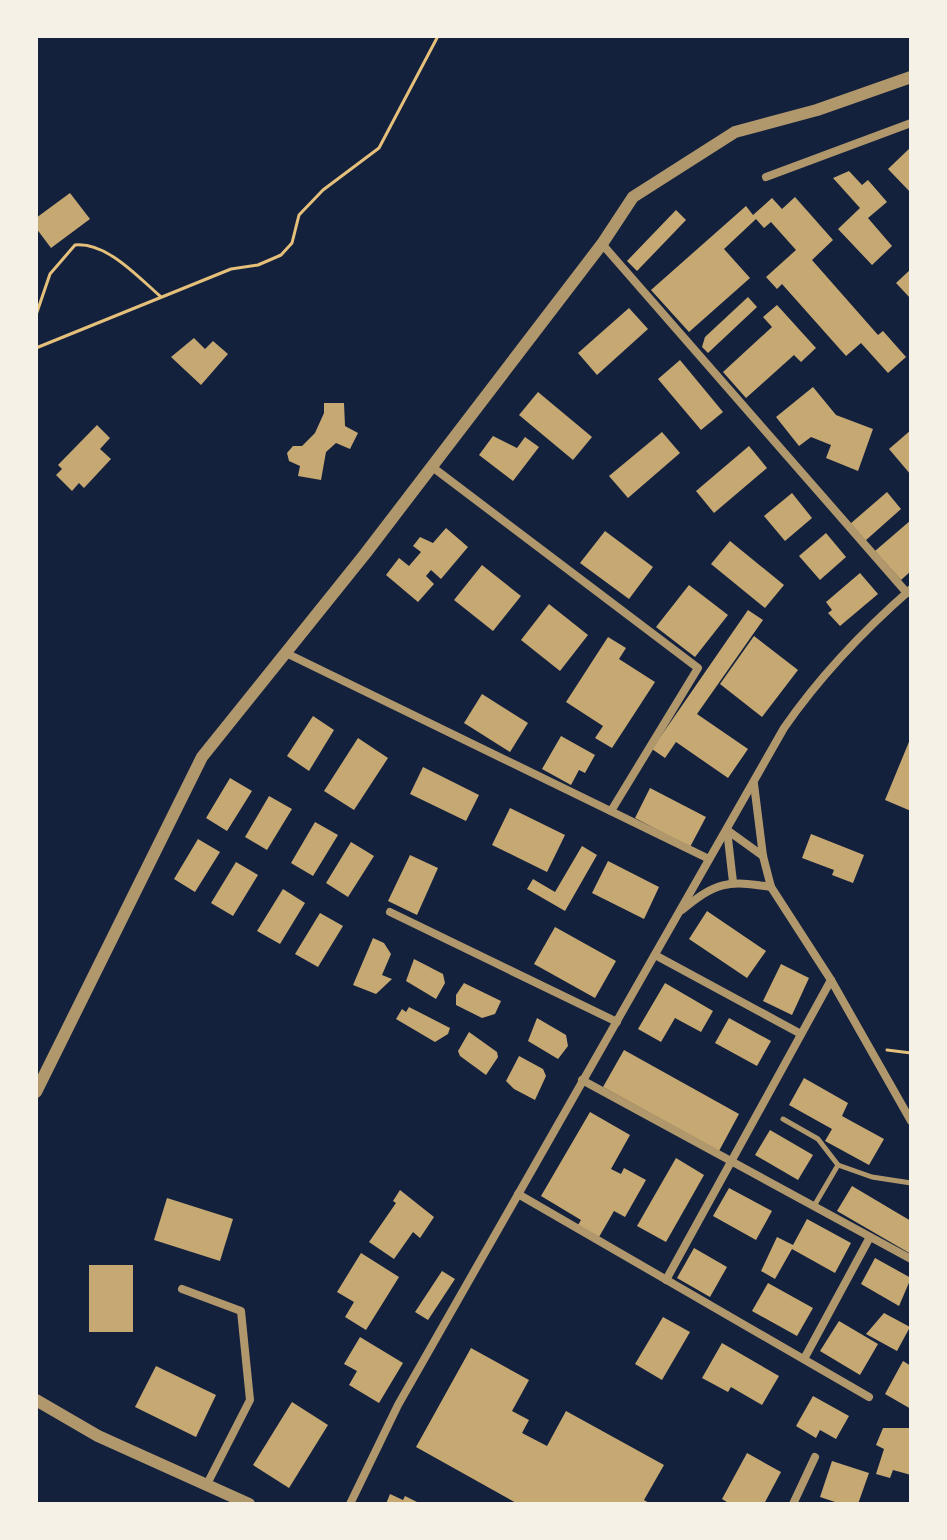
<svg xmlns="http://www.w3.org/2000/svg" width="947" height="1540" font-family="'Roboto Condensed',sans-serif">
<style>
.building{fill:#c6a872}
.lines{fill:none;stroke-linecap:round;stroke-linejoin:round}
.path{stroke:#e5c07b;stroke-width:3}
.service{stroke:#b1986c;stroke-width:5}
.minor{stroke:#b1986c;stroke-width:8}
.tertiary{stroke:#b1986c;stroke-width:12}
</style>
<rect width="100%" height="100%" fill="#14213d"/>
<g class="building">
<path d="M911,147V193L888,169Z"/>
<path d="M849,171L862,185L868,180L887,202L868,218L892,246L872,265L838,229L860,208L833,178Z"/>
<path d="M70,193L90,219L51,248L36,228V218Z"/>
<path d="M795,197L833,240L812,260L878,335L883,331L906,357L888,373L861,343L846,356L782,284L777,289L766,277L796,250L771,222L764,228L756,219L724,249L750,278L689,332L651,290L746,206L753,215L772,198L782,209Z"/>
<path d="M676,210L686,220L637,271L627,261Z"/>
<path d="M911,269V299L896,283Z"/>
<path d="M748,297L757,307L708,353L702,347L705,337Z"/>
<path d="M777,305L816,348L801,362L794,355L746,398L723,372L772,327L763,317Z"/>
<path d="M629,308L648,329L597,375L578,353Z"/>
<path d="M194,338L205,349L213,341L228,354L201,385L171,357Z"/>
<path d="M680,360L723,412L701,430L658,379Z"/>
<path d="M813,387L836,415L873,429L858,471L826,458L831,445L811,437L799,446L776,417Z"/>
<path d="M538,392L592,437L573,460L519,415Z"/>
<path d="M324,403H344L345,426L358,433L350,449L336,443L326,452L321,480L298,476L300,466L289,461L287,453L293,446H302L315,433L324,413Z"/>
<path d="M97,425L110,438L100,449L111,459L84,488L79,483L72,491L56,475L62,469L58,465Z"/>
<path d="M911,430V475L889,449Z"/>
<path d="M662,432L680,453L628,498L609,476Z"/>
<path d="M493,436L517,448L525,437L539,447L513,481L479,455Z"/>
<path d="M749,446L767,468L714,513L696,491Z"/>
<path d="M887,492L901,509L865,541L850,524Z"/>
<path d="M792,493L812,518L785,541L764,516Z"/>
<path d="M911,520V571L901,580L875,551Z"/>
<path d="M446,528L468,547L441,579L431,570L426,576L434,584L418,602L386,575L399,558L409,566L421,552L413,546L420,537L433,543Z"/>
<path d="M605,531L653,567L629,599L580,563Z"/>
<path d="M826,533L846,557L820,580L799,556Z"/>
<path d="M730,541L784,585L765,608L711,564Z"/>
<path d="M482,565L521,596L493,631L454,600Z"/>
<path d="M860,573L878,594L840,626L828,613L832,610L826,602Z"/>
<path d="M689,585L728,615L695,657L656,627Z"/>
<path d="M549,604L588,635L560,671L521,640Z"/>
<path d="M748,610L763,620L697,714L748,749L728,778L676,742L665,758L652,749Z"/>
<path d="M754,636L798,670L762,717L720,684Z"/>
<path d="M608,637L626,648L619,659L655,682L612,748L595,738L603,726L566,702Z"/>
<path d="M482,694L528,723L510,752L464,723Z"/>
<path d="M313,716L334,730L309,771L287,756Z"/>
<path d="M561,736L595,755L585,773L579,770L571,785L542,769Z"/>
<path d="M911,737V811L885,800Z"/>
<path d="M358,738L388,758L354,810L324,791Z"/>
<path d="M423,767L479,795L466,821L410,794Z"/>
<path d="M230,778L252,791L227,831L206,818Z"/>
<path d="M650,788L706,817L690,847L635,818Z"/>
<path d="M269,796L292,809L267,850L245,837Z"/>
<path d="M510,808L565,835L547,872L492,845Z"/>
<path d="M315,822L338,835L313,876L291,863Z"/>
<path d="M811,834L864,855L853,883L832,875L834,870L802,858Z"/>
<path d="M198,839L220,852L195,892L174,879Z"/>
<path d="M351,842L374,856L348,897L326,883Z"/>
<path d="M582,846L597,855L565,911L527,889L533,879L555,892Z"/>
<path d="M410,855L438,868L417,915L388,901Z"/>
<path d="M608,861L659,887L644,919L592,893Z"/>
<path d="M236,862L258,875L233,916L211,903Z"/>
<path d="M283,889L305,903L280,944L257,931Z"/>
<path d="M707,911L766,951L747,978L689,939Z"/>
<path d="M320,913L343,926L318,967L295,954Z"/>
<path d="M555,927L616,961L595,998L534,964Z"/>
<path d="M373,938L384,943L391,954L382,975L392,979L376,994L353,985Z"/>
<path d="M414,959L443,974L445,983L436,999L406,981Z"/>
<path d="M781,964L809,978L792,1015L763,1001Z"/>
<path d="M464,983L501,1001L495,1014L482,1018L456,1005V995Z"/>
<path d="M665,983L713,1011L701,1032L675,1018L661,1042L638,1029Z"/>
<path d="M409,1007L450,1028L448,1034L435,1042L396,1019L402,1009L406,1012Z"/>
<path d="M537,1018L566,1035L568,1046L558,1059L528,1041Z"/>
<path d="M729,1018L771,1041L757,1066L715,1043Z"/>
<path d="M469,1032L497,1052L498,1057L486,1075L460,1056L458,1051Z"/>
<path d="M624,1050L739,1114L719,1151L603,1087Z"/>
<path d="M519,1056L543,1069L546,1076L535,1100L514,1089L506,1081Z"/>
<path d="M804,1078L848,1103L842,1116L884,1139L869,1165L825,1141L832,1129L789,1105Z"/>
<path d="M590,1112L630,1135L611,1169L621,1174L624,1168L646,1180L625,1217L614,1211L599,1237L578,1225L581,1220L541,1196Z"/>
<path d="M770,1130L813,1155L798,1180L755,1155Z"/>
<path d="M676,1158L704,1175L666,1242L637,1226Z"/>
<path d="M852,1186L911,1221V1254L837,1211Z"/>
<path d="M729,1188L772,1211L756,1240L713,1216Z"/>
<path d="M400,1190L434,1217L420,1238L413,1232L394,1259L369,1242L396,1203L393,1201Z"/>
<path d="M167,1198L233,1219L220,1261L154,1240Z"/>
<path d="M807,1219L851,1243L835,1273L792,1249L775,1279L761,1271L777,1237L793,1245Z"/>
<path d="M694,1248L727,1267L710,1297L677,1278Z"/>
<path d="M361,1253L399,1277L366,1330L345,1317L354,1302L337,1292Z"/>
<path d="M875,1258L911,1278L899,1306L861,1284Z"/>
<rect x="89" y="1265" width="44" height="67"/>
<path d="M442,1271L455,1279L428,1320L415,1312Z"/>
<path d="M768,1283L813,1308L797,1336L752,1311Z"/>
<path d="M884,1313L910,1327L897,1351L866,1334Z"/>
<path d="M663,1317L690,1332L662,1380L635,1364Z"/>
<path d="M839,1321L878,1344L860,1375L820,1351Z"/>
<path d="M360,1337L403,1363L379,1403L349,1385L357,1371L344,1364Z"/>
<path d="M722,1343L779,1376L762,1405L731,1387L728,1392L702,1378Z"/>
<path d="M471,1348L529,1380L512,1411L529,1420L522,1433L547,1446L566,1411L664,1465L644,1500L651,1504H518L416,1447Z"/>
<path d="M903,1361L911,1366V1409L885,1394Z"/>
<path d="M156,1366L216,1395L196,1437L135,1407Z"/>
<path d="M813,1396L849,1416L836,1439L820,1430L816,1438L796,1426Z"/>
<path d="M292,1402L328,1425L289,1488L253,1465Z"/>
<path d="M883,1428H911V1475L893,1470L890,1478L876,1474L884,1449L876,1445Z"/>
<path d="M747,1453L781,1472L764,1504H730L722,1499Z"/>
<path d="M832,1461L869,1473L858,1504H841L820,1497Z"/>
<path d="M390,1494L403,1500L405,1496L421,1504H386Z"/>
</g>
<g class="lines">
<g class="path">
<path d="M36,315L50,274L75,245C107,242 138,277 160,296"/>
<path d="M36,348L231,269L258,265L281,255L292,243L299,215L323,190L379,148L438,36"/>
<path d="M887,1050L911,1053"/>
</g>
<g class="service">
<path d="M783,1119L818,1139L838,1165"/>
<path d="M814,1206L838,1165L872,1177L911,1183"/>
</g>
<g class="minor">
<path d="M766,177L911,123"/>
<path d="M602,244L907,593"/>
<path d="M431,466L698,668L611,811"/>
<path d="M286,653L709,859"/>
<path d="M754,784L763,856L771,887L831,980L911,1121"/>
<path d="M733,882L727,830L763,856"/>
<path d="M682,910C716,882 727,880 771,887"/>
<path d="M390,912L617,1022"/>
<path d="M655,955L801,1034"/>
<path d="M582,1080L911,1259"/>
<path d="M518,1194L869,1397"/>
<path d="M666,1280L831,980"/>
<path d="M182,1289L241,1311L250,1400L206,1486"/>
<path d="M804,1359L870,1237"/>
<path d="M350,1504L398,1405L784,728C820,676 863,631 911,589"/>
<path d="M793,1504L815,1457"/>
</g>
<g class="tertiary">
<path d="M36,1092L202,757L365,554L602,244L633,197L735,132L817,110L911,77"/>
<path d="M36,1400L98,1436L249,1504"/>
</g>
</g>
<rect width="947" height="1540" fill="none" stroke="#f6f1e7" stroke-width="76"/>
</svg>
